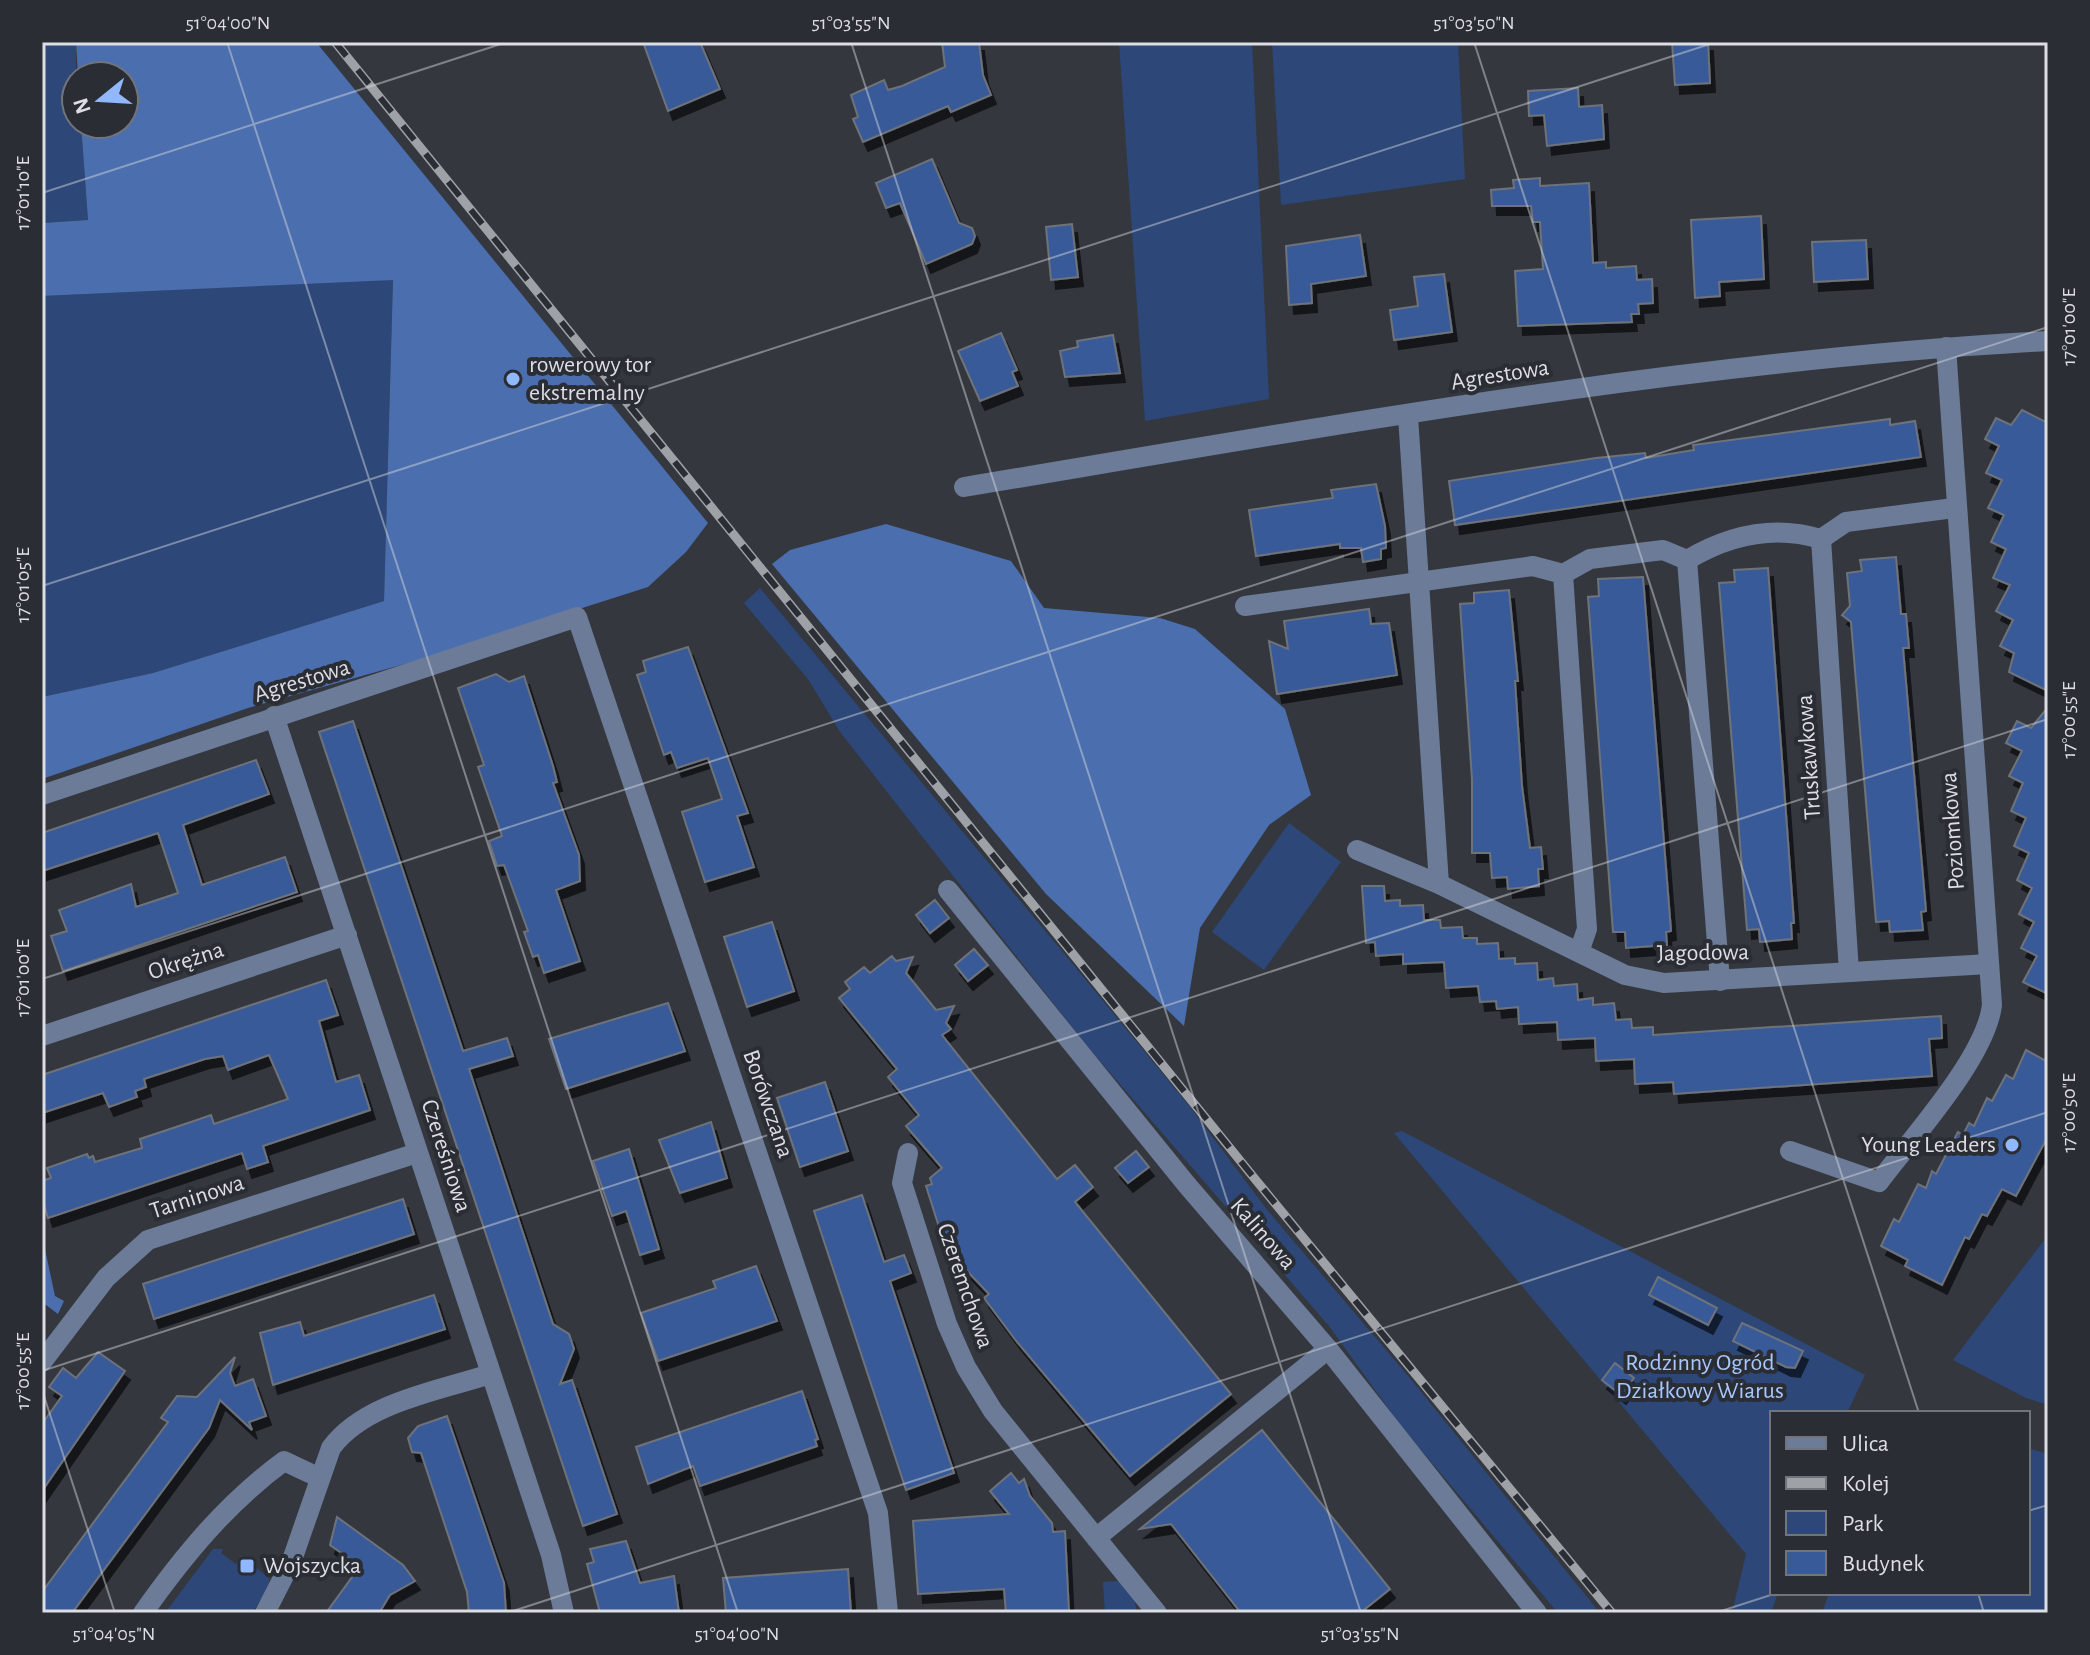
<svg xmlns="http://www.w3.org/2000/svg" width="2090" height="1655" font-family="'Alegreya Sans',sans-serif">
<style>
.green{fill:#2c4778}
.forest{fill:#4b6eae}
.building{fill:#385a98;stroke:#6e727a;stroke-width:2;filter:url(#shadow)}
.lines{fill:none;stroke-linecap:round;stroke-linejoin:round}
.minor{stroke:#6b7b98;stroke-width:20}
.rail-casing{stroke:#9ea1a6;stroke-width:9}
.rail{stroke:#2a2e34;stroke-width:6;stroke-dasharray:18;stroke-linecap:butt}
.ticks{fill:none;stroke:#dcdee3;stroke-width:2;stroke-opacity:0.45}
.poi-dot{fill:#91b8fd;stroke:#2a2e34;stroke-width:3}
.labels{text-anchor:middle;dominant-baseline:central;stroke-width:8;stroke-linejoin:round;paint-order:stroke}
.poi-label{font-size:24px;fill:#dcdee3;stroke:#2a2e34;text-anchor:start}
.street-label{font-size:24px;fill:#dcdee3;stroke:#2a2e34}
.park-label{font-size:24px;fill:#a8c7fc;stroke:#2a2e34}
.neatline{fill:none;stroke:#dcdee3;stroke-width:3}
.ticks-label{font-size:20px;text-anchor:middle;fill:#dcdee3}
</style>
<defs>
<filter id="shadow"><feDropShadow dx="5" dy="9" stdDeviation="0" flood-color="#0009"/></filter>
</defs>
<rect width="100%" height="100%" fill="#34383e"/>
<g class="green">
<path d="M42,42H76V124H81L88,220L42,223Z"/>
<path d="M1119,42H1252L1269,399L1145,421Z"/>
<path d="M1272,42H1458L1465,179L1281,205Z"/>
<path d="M393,279L384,601L153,673L42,697V296Z"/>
<path d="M760,588L1086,980L1190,1107L1268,1211L1409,1377L1600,1613H1558L1401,1426L1329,1326L1087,1046L840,732L808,679L744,603Z"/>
<path d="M1289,823L1341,862L1264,970L1212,932Z"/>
<path d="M1402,1131L1865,1375L1847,1413H1772V1593H1778L1771,1613H1732L1746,1554L1394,1133Z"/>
<path d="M2048,1235V1405L2026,1398L1953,1360Z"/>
<path d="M2028,1448L2048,1454V1613H1822L1829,1593H2028Z"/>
<path d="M213,1549H223L221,1553L236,1564L241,1556L269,1578V1587L252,1613H165Z"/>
<path d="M1120,1581L1133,1592L1137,1613H1105L1103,1582Z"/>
</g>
<g class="forest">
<path d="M76,42H316L708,523L686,552L648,587L426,658L248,708L42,779V697L153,673L384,601L393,280L42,296V223L88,220L81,124H124V76H78Z"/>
<path d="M886,524L1011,561L1044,608L1160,618L1195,629L1285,709L1311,795L1269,825L1200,928L1184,1026L1046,894L772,564L790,550Z"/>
<path d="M42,1235L55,1296L64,1301L58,1314L42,1302Z"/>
</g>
<g class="building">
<path d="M643,42H700L720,89L668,111Z"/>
<path d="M942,42H979L983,75L991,95L951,112L948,106L863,142L853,119L858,117L851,95L884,80L888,90L902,86L945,67Z"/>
<path d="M1672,42H1708L1710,83L1675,85Z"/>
<path d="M1578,88L1579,107L1602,105L1604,139L1547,146L1544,115L1529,116L1528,91Z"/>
<path d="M932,159L959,223L972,228L975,236L972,244L926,264L900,203L886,208L876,183Z"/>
<path d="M1540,178V186L1589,183L1593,263L1606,262V268L1636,266L1637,280L1652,279L1653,303L1638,304L1639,314H1631L1632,322L1518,326L1515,271L1543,269L1540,222H1533L1531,206H1492L1491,190L1514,188L1513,180Z"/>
<path d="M1761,216L1764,279L1719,282L1720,296L1695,298L1691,220Z"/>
<path d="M1072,224L1078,277L1051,280L1046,227Z"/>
<path d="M1360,235L1366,276L1311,284L1312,303L1289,305L1286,246Z"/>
<path d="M1866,240L1868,279L1814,282L1812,242Z"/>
<path d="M1444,274L1452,332L1394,340L1390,310L1418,306L1414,277Z"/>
<path d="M1001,333L1017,370L1012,372L1018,386L980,401L958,351Z"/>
<path d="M1113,335L1120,373L1065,377L1060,351L1078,347L1077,341Z"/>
<path d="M2022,410L2048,423V691L2009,672L2014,653L2000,646L2013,620L1996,611L2010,585L1993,578L2006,549L1991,542L2004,515L1988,508L2002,480L1986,473L1999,446L1985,439L1996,418L2011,425Z"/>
<path d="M1890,419V425L1915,421L1921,457L1455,525L1449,481L1596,458L1645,453L1646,458L1694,450L1693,445Z"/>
<path d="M1376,484L1385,526L1386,548L1381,549V559L1363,562L1361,548H1340V544L1256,556L1249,510L1333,498L1331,490Z"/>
<path d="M1896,557L1901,614H1906L1909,648H1903L1926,911L1921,912L1923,930L1890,932L1889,921L1876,922L1851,622L1842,615L1850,606L1847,573L1862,571L1860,560Z"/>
<path d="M1768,568L1794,923H1791L1792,939L1760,942L1759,929L1747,930L1719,583L1735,582L1734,570Z"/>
<path d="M1643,577L1671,931L1666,932L1667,945L1626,948L1625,932H1613L1588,597L1599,596L1598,579Z"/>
<path d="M1509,590L1518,681H1515L1522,786L1530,848L1541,847L1543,869H1538L1539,886L1508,889L1507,877L1492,878L1490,853H1472V779L1460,604L1474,603V593Z"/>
<path d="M1369,609L1371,624L1389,623L1397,675L1277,694L1269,641L1288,649L1284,621Z"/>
<path d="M688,647L748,813L737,816L754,867L705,882L682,812L722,799L708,758L677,768L671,752L664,755L637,675L646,672L643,661Z"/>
<path d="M496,674L509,682L524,676L553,766L557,782L553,783L579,855L580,881L556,890L580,961L544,973L538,955L533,957L524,932L528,931L504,865L497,866L489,841L502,836L478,767L484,765L458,688Z"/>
<path d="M2048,707V994L2023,982L2037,956L2021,948L2034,922L2019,914L2032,888L2017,880L2029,853L2014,846L2026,818L2011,811L2023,783L2009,776L2022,751L2006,743L2017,721L2031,728Z"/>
<path d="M353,721L463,1051L507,1038L513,1056L469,1069L553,1324L569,1334L574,1349L560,1384L572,1380L617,1514L583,1526L319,732Z"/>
<path d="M256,760L269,794L183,825L202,885L285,857L297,892L63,971L51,936L67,931L59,910L131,884L136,907L178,893L158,833L42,871V833Z"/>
<path d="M1362,886H1384L1385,901L1400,900V906L1423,905L1424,920H1440L1441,928L1462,927L1463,938H1477V944L1498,943L1499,959L1515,958V964L1537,963L1538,980L1553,978L1554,986L1577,984L1578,1000L1593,998V1005L1614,1003L1616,1020L1631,1019L1632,1028L1653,1027V1035L1941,1016L1942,1038L1929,1039L1932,1076L1674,1094L1673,1082L1635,1084L1634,1059L1596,1061L1595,1038L1558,1040L1557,1022L1519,1024L1518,1007L1497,1009L1496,1001L1480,1002L1478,986L1446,988L1444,962L1403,964V954L1376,956L1375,942L1366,943Z"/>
<path d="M935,900L949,918L930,933L916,915Z"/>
<path d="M772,922L794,991L747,1007L724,937Z"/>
<path d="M974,949L988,965L968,981L955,965Z"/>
<path d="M892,956L896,961L913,957L906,973L936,1010L954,1006L946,1023L951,1029L942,1035L1057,1179L1075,1165L1093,1187L1075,1202L1231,1394L1130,1476L1017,1342L984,1298L989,1294L946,1249L926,1186L932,1184L930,1178L942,1168L906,1126L919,1115L888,1077L897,1069L839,998L850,989L845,982L864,967L870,973Z"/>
<path d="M326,980L338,1015L319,1021L336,1082L359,1075L370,1110L263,1146L268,1162L247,1169L242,1153L48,1218L42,1199V1181L51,1178L47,1168L87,1154L89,1158L93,1156L95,1162L142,1148L140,1139L194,1121L211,1115L214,1124L288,1099L269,1055L228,1070L223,1056L205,1059L144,1079L146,1087L135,1091L137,1097L109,1107L103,1093L42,1113V1075Z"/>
<path d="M668,1003L685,1051L566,1089L549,1039Z"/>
<path d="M2026,1050L2048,1062V1136L2016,1196L2002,1189L1987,1216L1982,1214L1969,1239L1965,1237L1942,1285L1905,1266L1908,1260L1881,1246L1894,1219L1899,1222L1918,1184L1926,1188L1932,1171L1936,1174L1958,1132L1963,1135L1969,1123L1974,1126L1987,1098L1992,1101L2006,1075L2013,1079Z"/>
<path d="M825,1082L848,1151L800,1167L777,1098Z"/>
<path d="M711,1122L727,1178L680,1193L659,1140Z"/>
<path d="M629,1149L659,1249L640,1255L626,1211L612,1216L593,1161Z"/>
<path d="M1136,1151L1149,1167L1128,1183L1115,1168Z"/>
<path d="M862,1195L884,1262L904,1255L911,1273L890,1281L954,1473L906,1490L814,1211Z"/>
<path d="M403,1199L414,1234L154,1319L143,1284Z"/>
<path d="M756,1266L777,1321L658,1361L641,1313L716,1288L713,1281Z"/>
<path d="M1658,1277L1717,1308L1708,1325L1649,1295Z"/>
<path d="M434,1295L445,1329L273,1385L260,1333L300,1322L304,1336Z"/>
<path d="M1742,1323L1803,1351L1795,1368L1786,1367L1733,1341Z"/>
<path d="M98,1352L125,1371L42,1491V1424L62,1396L49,1387L63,1368L76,1378Z"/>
<path d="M235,1357L230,1373L235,1386L253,1379L266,1416L249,1422L252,1430L220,1400L209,1428L72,1613H42V1592L168,1422L161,1418L177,1396L197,1397Z"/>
<path d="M1615,1363L1634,1378L1621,1395L1602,1380Z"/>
<path d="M802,1391L818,1439L815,1440L817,1446L700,1486L693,1466L648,1484L636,1447Z"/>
<path d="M447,1416L504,1583L506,1613H469L467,1592L421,1453L412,1452L408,1438L418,1426Z"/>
<path d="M1262,1430L1390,1589L1360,1613H1241L1171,1524L1140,1529Z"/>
<path d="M1011,1473L1019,1483L1024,1479L1030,1496L1052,1523L1053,1532L1065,1531L1069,1613H1006L1004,1589L918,1594L913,1521L1009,1514L990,1491Z"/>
<path d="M337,1517L403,1565L415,1581L390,1595L379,1613H326L360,1566L330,1545Z"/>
<path d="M626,1541L640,1583L674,1576L679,1613H600L587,1564L594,1562L590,1549Z"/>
<path d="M848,1569L851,1613H726L723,1578Z"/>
</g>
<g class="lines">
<g class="minor">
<path d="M1408,416L1439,884"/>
<path d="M964,487C1323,427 1684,361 2048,341"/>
<path d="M1821,539L1849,972"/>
<path d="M1687,560L1720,981"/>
<path d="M1563,574L1587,929L1579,952"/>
<path d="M1245,606L1533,566L1563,574L1590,559L1663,550L1687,560C1729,535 1775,525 1821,539L1846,522L1954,508"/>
<path d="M274,716L551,1555L564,1613"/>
<path d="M42,795L577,617L878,1513L888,1613"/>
<path d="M1357,850L1439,884L1625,975L1664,983L1989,964"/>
<path d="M948,890L1187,1185L1328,1349L1537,1613"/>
<path d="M42,1036L347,935"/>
<path d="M1790,1151L1879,1182C1912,1138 1986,1057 1992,1005L1946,347"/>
<path d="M908,1153L902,1183L947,1324L966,1367L993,1411L1157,1613"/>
<path d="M42,1362L106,1278L148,1240L417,1153"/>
<path d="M1096,1538L1328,1349"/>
<path d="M143,1613C184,1555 227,1503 284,1461L320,1478"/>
<path d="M265,1613L292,1560L331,1448C365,1402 439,1391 490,1374"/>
</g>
<defs>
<path id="rail" d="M335,42L1255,1179L1612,1613"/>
</defs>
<use href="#rail" class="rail-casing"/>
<use href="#rail" class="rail"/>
</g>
<path class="ticks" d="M227,42L738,1613M851,42L1361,1613M1474,42L1919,1413M42,193L507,42M42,586L1716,42M42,979L2048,327M42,1371L2048,719M42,1390L115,1613M2028,1511L2048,1505M1978,1593L1984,1613M507,1613L2048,1112M1715,1613L1777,1593"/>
<g class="poi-dot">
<circle cx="513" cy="379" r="8"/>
<circle cx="2012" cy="1145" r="8"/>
<rect x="239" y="1558" width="16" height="16" rx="4"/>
</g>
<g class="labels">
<g class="poi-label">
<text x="529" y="365">rowerowy tor<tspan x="529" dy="28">ekstremalny</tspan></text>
<text x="1996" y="1145" text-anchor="end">Young Leaders</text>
<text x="263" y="1566">Wojszycka</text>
</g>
<g class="street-label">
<text transform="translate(1500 375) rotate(-9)">Agrestowa</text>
<text transform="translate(302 681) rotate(-17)">Agrestowa</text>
<text transform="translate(1809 757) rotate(-94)">Truskawkowa</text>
<text transform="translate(1953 831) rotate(-94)">Poziomkowa</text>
<text transform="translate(1703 953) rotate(-1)">Jagodowa</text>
<text transform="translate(186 961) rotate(-18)">Okrężna</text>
<text transform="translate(768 1104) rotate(71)">Borówczana</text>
<text transform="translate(446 1156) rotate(72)">Czereśniowa</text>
<text transform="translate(197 1197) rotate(-18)">Tarninowa</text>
<text transform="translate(1263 1234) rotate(49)">Kalinowa</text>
<text transform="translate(965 1286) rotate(71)">Czeremchowa</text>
</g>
<g class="park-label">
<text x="1700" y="1363">Rodzinny Ogród<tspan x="1700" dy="28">Działkowy Wiarus</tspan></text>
</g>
</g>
<rect width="2090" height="1655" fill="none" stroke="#2a2e34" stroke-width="88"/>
<rect x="1770" y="1411" width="260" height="184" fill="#2a2e34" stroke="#71747a" stroke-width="2"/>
<rect x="1786" y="1437" width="40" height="12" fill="#6b7b98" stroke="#71747a" stroke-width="2"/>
<text x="1842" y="1451" font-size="24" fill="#dcdee3">Ulica</text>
<rect x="1786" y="1477" width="40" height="12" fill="#9ea1a6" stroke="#71747a" stroke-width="2"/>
<text x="1842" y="1491" font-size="24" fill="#dcdee3">Kolej</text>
<rect x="1786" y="1511" width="40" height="24" fill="#2c4778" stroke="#71747a" stroke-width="2"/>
<text x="1842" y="1531" font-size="24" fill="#dcdee3">Park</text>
<rect x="1786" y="1551" width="40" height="24" fill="#385a98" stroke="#71747a" stroke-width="2"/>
<text x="1842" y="1571" font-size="24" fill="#dcdee3">Budynek</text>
<g transform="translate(100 100) rotate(252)"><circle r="38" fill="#2a2e34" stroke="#71747a" stroke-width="2"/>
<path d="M0-6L14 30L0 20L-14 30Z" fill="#91b8fd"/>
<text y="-12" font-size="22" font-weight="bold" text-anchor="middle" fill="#dcdee3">N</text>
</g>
<rect x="44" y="44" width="2002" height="1567" class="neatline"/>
<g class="ticks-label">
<text x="228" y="29">51°04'00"N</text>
<text x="851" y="29">51°03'55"N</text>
<text x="1474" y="29">51°03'50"N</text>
<text transform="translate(22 193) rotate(-90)" y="7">17°01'10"E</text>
<text transform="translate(2068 327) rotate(-90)" y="7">17°01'00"E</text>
<text transform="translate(22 585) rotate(-90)" y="7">17°01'05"E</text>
<text transform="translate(2068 720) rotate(-90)" y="7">17°00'55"E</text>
<text transform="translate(22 978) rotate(-90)" y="7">17°01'00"E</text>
<text transform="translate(2068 1113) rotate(-90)" y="7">17°00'50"E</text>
<text transform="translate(22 1371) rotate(-90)" y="7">17°00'55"E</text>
<text x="114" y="1640">51°04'05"N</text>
<text x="737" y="1640">51°04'00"N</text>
<text x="1360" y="1640">51°03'55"N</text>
</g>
</svg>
